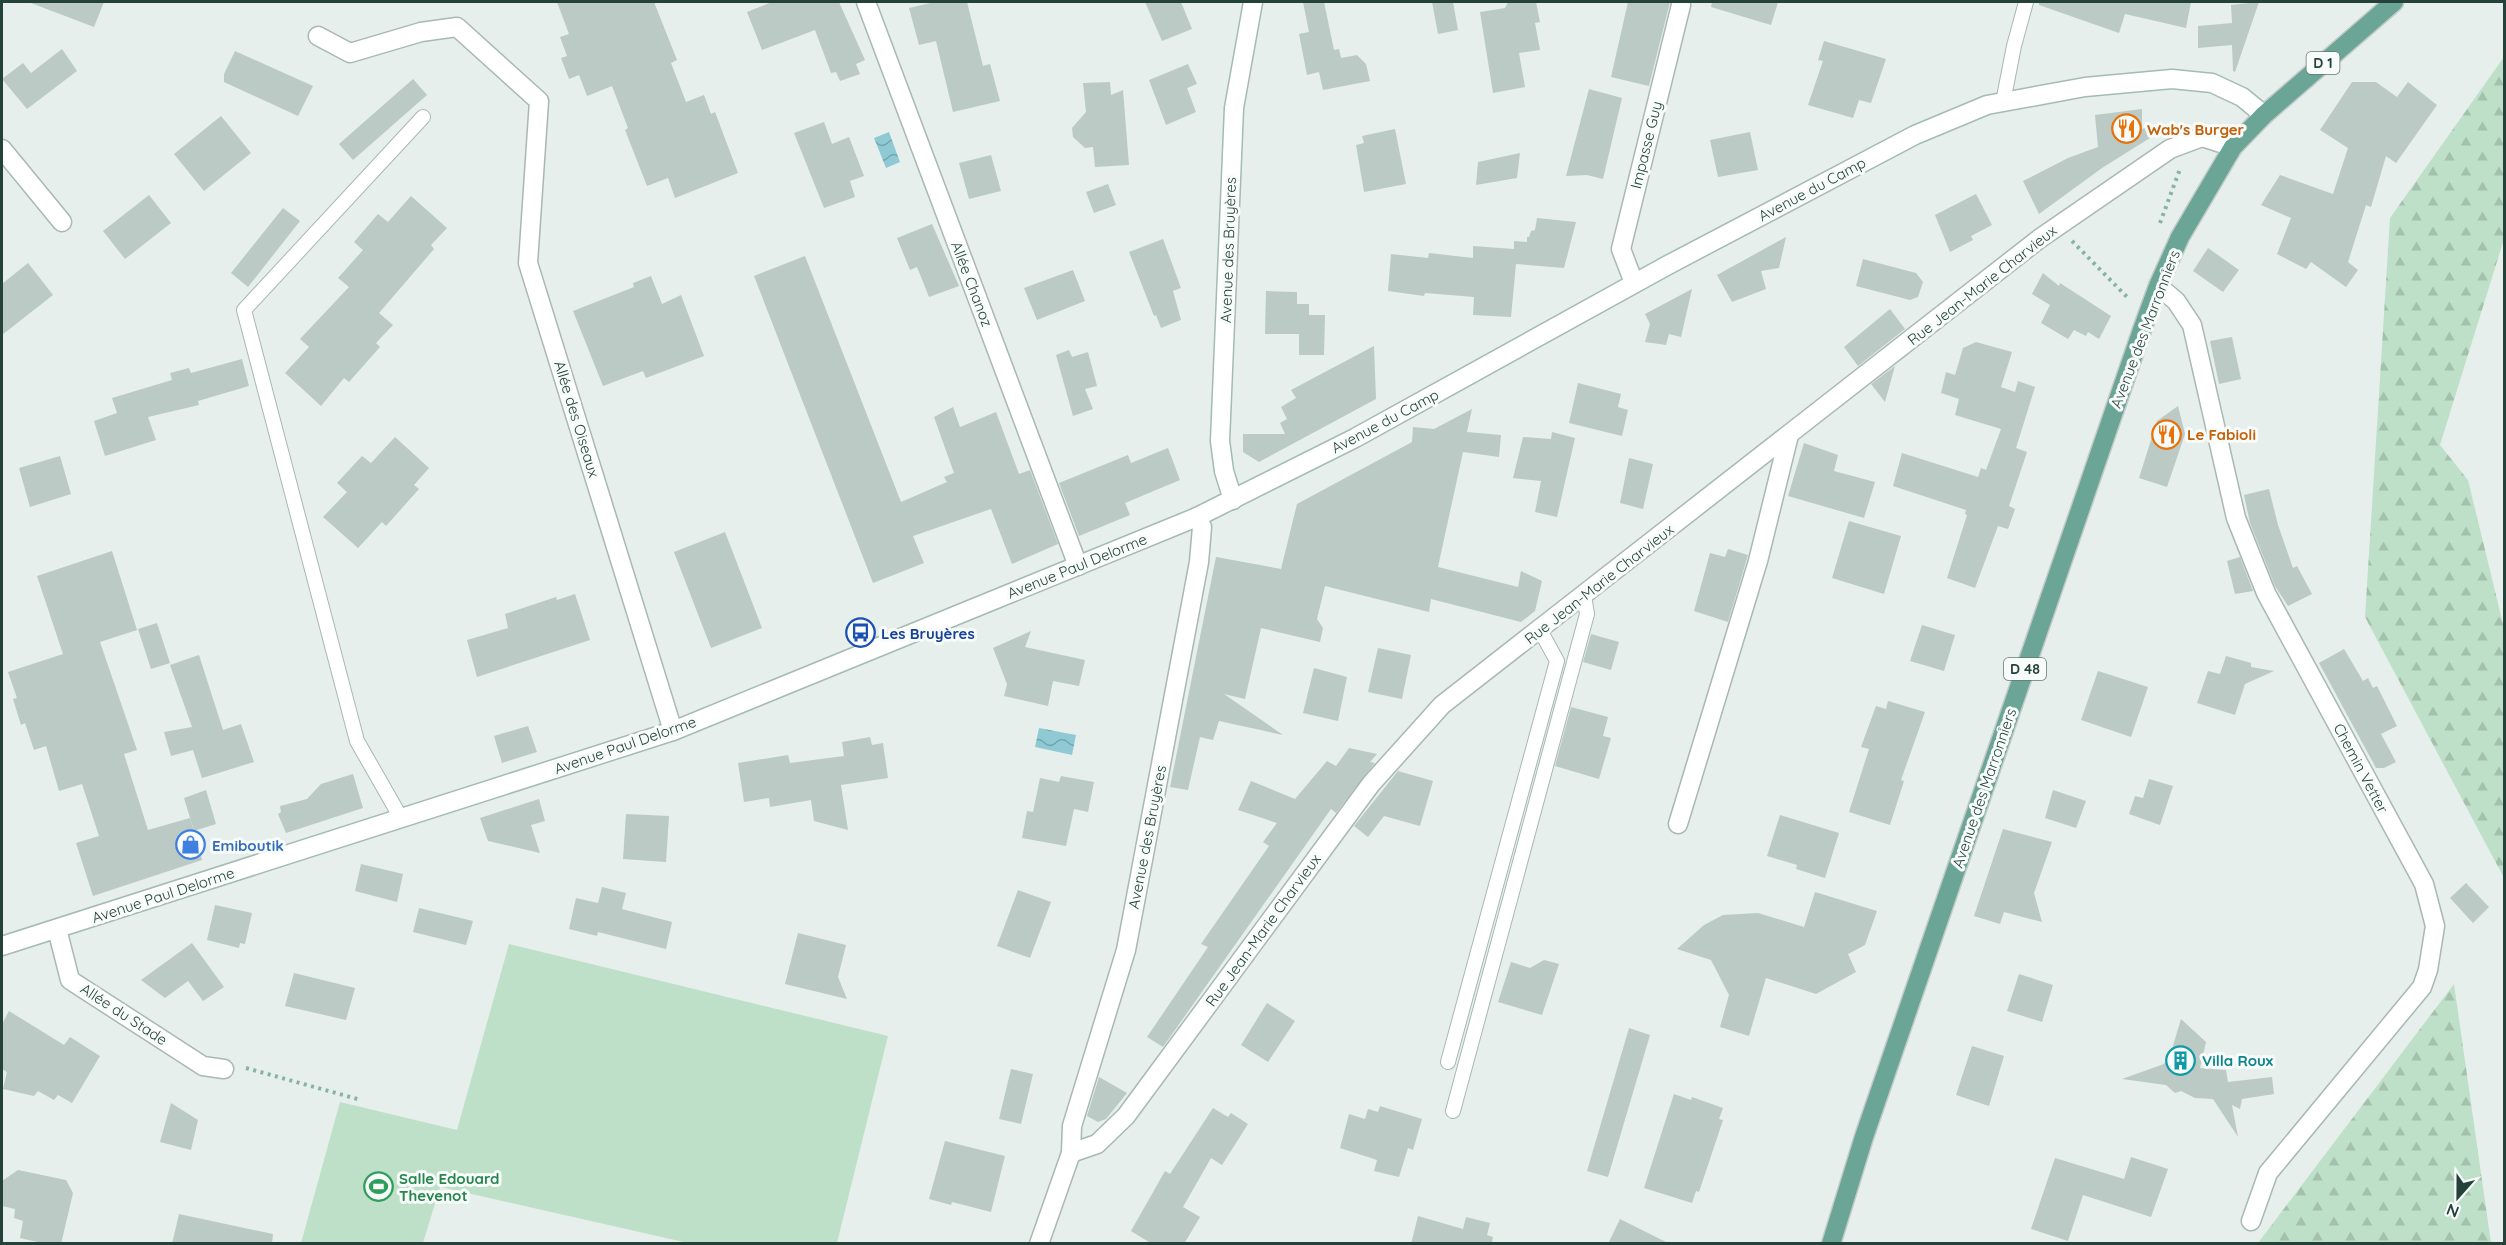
<svg xmlns="http://www.w3.org/2000/svg" width="2506" height="1245" font-family="Quicksand,sans-serif">
<style>
.forest{fill:url(#forest-firs)}
.garden{fill:#bfe0c8}
.water{fill:url(#water-waves)}
.building{fill:#bbcac4}
.lines{fill:none;stroke-linecap:round;stroke-linejoin:round}
.lane-casing{stroke:#a8b8b2;stroke-width:16}
.street-casing{stroke:#a8b8b2;stroke-width:21}
.secondary-casing{stroke:#a4bbb3;stroke-width:21}
.primary-casing{stroke:#c2cac8;stroke-width:21}
.path{stroke:#86b3a5;stroke-width:4;stroke-dasharray:3 4.5;stroke-linecap:butt}
.lane{stroke:#fff;stroke-width:14}
.street{stroke:#fff;stroke-width:18}
.secondary{stroke:#fff;stroke-width:18}
.primary{stroke:#6aa596;stroke-width:18}
.labels{text-anchor:middle;dominant-baseline:central;stroke-width:6;stroke-linejoin:round;paint-order:stroke}
.shield{fill:#f7fbf9;stroke:#637a73;stroke-width:1.5}
.shield-label{font-size:14px;font-weight:bold;fill:#24423a}
.food-label{font-size:15px;font-weight:bold;fill:#c56008;stroke:#f7fbf9;text-anchor:start}
.street-label{font-size:15px;fill:#24423a;stroke:#f7fbf9}
.transit-label{font-size:15px;font-weight:bold;fill:#164399;stroke:#f7fbf9;text-anchor:start}
.shop-label{font-size:15px;font-weight:bold;fill:#366cbe;stroke:#f7fbf9;text-anchor:start}
.culture-label{font-size:15px;font-weight:bold;fill:#0d838f;stroke:#f7fbf9;text-anchor:start}
.leisure-label{font-size:15px;font-weight:bold;fill:#27864d;stroke:#f7fbf9;text-anchor:start}
</style>
<defs>
<pattern id="forest-firs" width="22" height="20" patternUnits="userSpaceOnUse" patternTransform="scale(1.5)"><rect width="22" height="20" fill="#bfe0c8"/><path d="M5 1l3.5 6h-7zM16 11l3.5 6h-7z" fill="#a4c1ad"/></pattern>
<pattern id="water-waves" width="16" height="10" patternUnits="userSpaceOnUse" patternTransform="scale(1.5)"><rect width="16" height="10" fill="#8ec9d4"/><path d="M0 5q4-4 8 0t8 0" fill="none" stroke="#74a5ad"/></pattern>
</defs>
<rect width="100%" height="100%" fill="#e6efeb"/>
<g class="forest">
<path d="M2504,57V239L2440,445L2468,480L2504,628V878L2365,617L2390,218Z"/>
<path d="M2454,984L2491,1243H2258Z"/>
</g>
<path class="garden" d="M509,944L888,1036L837,1243H688L441,1187L442,1181L423,1243H301L340,1102L457,1130Z"/>
<g class="water">
<path d="M889,132L900,162L886,168L874,138Z"/>
<path d="M1039,728L1076,735L1072,755L1035,747Z"/>
</g>
<g class="building">
<path d="M32,2H104L94,27L31,3Z"/>
<path d="M557,2H654L677,60L671,63L686,102L704,95L711,114L715,112L738,173L675,198L668,178L647,186L625,130L628,128L612,86L587,96L579,75L569,79L561,58L567,56L560,37L569,34Z"/>
<path d="M772,2H839L865,60L856,64L860,74L840,81L836,72L831,73L815,30L762,50L747,12Z"/>
<path d="M935,2H967L983,66L990,64L1000,101L953,112L936,41L919,45L909,8Z"/>
<path d="M1145,2H1181L1192,29L1162,41Z"/>
<path d="M1303,2H1324L1334,50L1339,49L1341,58L1357,55L1366,64L1370,81L1323,90L1319,72L1307,75L1299,34L1309,32Z"/>
<path d="M1432,2H1453L1458,30L1438,34Z"/>
<path d="M1508,2H1536L1540,22L1535,23L1540,50L1519,53L1525,87L1493,93L1480,12L1505,8Z"/>
<path d="M1628,2H1670L1649,86L1611,77Z"/>
<path d="M1712,2H1778L1771,25L1711,7Z"/>
<path d="M2039,2H2191L2186,28L2125,14L2119,33L2039,5Z"/>
<path d="M2259,2L2235,72L2233,71L2232,45L2198,48V26L2232,23L2231,5Z"/>
<path d="M1824,41L1886,59L1871,103L1859,100L1853,118L1808,105L1823,61L1818,60Z"/>
<path d="M62,49L77,71L27,109L2,79L23,63L31,73Z"/>
<path d="M235,51L313,86L298,116L224,82V74Z"/>
<path d="M1188,64L1197,84L1187,88L1196,112L1166,125L1149,80Z"/>
<path d="M413,79L427,95L353,160L339,144Z"/>
<path d="M1110,82L1111,95L1123,90L1129,165L1095,167L1093,147L1085,148L1073,137L1072,128L1086,112L1083,83Z"/>
<path d="M2352,82H2376L2397,97L2408,82L2437,105L2396,163L2386,156L2371,207L2366,205L2348,262L2358,270L2346,287L2311,262L2306,269L2277,254L2291,218L2261,205L2280,175L2333,194L2348,148L2320,130Z"/>
<path d="M1589,89L1622,98L1603,179L1587,175L1566,176Z"/>
<path d="M2142,109V129L2145,128L2150,138L2102,168L2039,214L2023,181L2068,158L2098,147L2095,115Z"/>
<path d="M221,116L251,153L204,191L174,154Z"/>
<path d="M824,122L832,144L849,137L864,176L850,181L855,197L824,208L794,133Z"/>
<path d="M1395,129L1406,184L1364,192L1356,145L1364,143L1362,136Z"/>
<path d="M1750,132L1758,170L1718,177L1710,140Z"/>
<path d="M1520,153L1517,178L1476,185L1478,162Z"/>
<path d="M991,155L1001,191L969,199L959,163Z"/>
<path d="M1108,184L1116,205L1094,213L1086,192Z"/>
<path d="M1976,194L1992,225L1971,236L1973,240L1950,252L1935,215Z"/>
<path d="M149,195L171,223L125,259L103,231Z"/>
<path d="M411,196L447,228L431,245L434,249L379,313L393,325L376,343L380,347L349,382L344,378L321,406L285,373L309,347L300,339L349,287L338,278L363,250L354,242L378,214L388,222Z"/>
<path d="M283,208L300,221L248,287L231,273Z"/>
<path d="M1537,218L1576,222L1564,268L1516,264L1511,317L1473,315L1474,297L1425,293L1424,296L1388,291L1391,254L1428,258L1429,253L1473,258V246L1514,249V241L1527,242V237H1529L1531,231L1535,230Z"/>
<path d="M932,224L959,286L929,297L917,267L910,270L897,238Z"/>
<path d="M1786,237L1779,268L1761,271L1766,289L1732,302L1717,275Z"/>
<path d="M1163,239L1181,288L1173,291L1181,320L1161,328L1156,315L1154,316L1129,252Z"/>
<path d="M2208,248L2239,270L2223,292L2193,271Z"/>
<path d="M805,256L901,502L947,482L944,477L954,473L934,417L953,407L960,427L996,412L1019,474L1030,470L1058,544L1012,564L991,509L913,536L924,563L873,583L754,276Z"/>
<path d="M1863,259L1916,273L1923,282L1918,297L1910,300L1856,286Z"/>
<path d="M28,263L53,295L2,335V284Z"/>
<path d="M1073,270L1085,301L1037,320L1024,288Z"/>
<path d="M2043,273L2059,286L2060,283L2111,316L2099,339L2088,332L2086,336L2074,330L2068,339L2041,323L2050,305L2032,294Z"/>
<path d="M651,276L662,304L681,295L704,356L646,378L643,371L603,386L573,311L634,287L633,283Z"/>
<path d="M1692,289L1681,337L1669,334L1666,345L1645,342L1650,324L1645,314Z"/>
<path d="M1266,291L1297,292V304H1309V315H1325L1324,355H1299V334H1265Z"/>
<path d="M1890,309L1905,329L1858,366L1844,347Z"/>
<path d="M2232,337L2241,379L2219,384L2210,341Z"/>
<path d="M1976,342L2012,352L2001,387L2015,392L2018,381L2035,387L2016,448L2027,452L2009,506L2015,509L2008,529L1998,526L1975,588L1947,578L1967,515L1965,514L1966,510L1893,486L1902,453L1978,477L1981,468L1986,470L2001,429L1955,415L1959,399L1941,393L1946,372L1955,375L1963,348Z"/>
<path d="M1374,346L1376,399L1259,462L1243,452V434H1285L1280,423L1287,419L1281,407L1296,398L1291,390Z"/>
<path d="M1069,350L1072,357L1088,352L1097,386L1085,389L1093,409L1073,416L1056,355Z"/>
<path d="M242,359L249,386L198,401L199,405L148,417L156,440L105,456L94,421L117,413L112,398L172,380L170,373L189,368L191,373Z"/>
<path d="M1895,366L1885,402L1871,384Z"/>
<path d="M1578,383L1621,394L1618,407L1628,410L1622,436L1569,423Z"/>
<path d="M2178,406L2185,434L2167,487L2139,478L2157,421Z"/>
<path d="M1472,409L1467,432L1501,435L1499,457L1463,452L1438,567L1518,587L1521,571L1542,581L1535,611L1521,622L1431,599L1429,612L1325,586L1317,619L1323,628L1320,642L1261,628L1245,699L1224,694L1283,735L1219,721L1213,740L1200,737L1188,790L1170,787L1216,557L1281,569L1297,504L1412,442L1413,427L1434,429Z"/>
<path d="M1552,432L1575,438L1557,517L1535,512L1541,481L1513,478L1523,437L1551,439Z"/>
<path d="M395,437L429,468L414,485L419,489L386,526L382,522L358,548L323,517L347,492L337,483L362,456L371,463Z"/>
<path d="M1804,443L1838,455L1834,471L1875,482L1864,518L1788,496Z"/>
<path d="M1168,448L1180,480L1125,503L1130,515L1079,536L1059,483L1128,455L1131,463Z"/>
<path d="M60,456L71,494L30,507L19,468Z"/>
<path d="M1629,458L1653,464L1643,509L1620,503Z"/>
<path d="M2269,489L2278,525L2293,568L2297,566L2312,594L2288,606L2275,586L2250,523L2244,495Z"/>
<path d="M1849,521L1901,536L1884,594L1832,578Z"/>
<path d="M725,532L762,628L711,648L674,552Z"/>
<path d="M1728,549L1748,555L1728,622L1694,611L1710,553L1725,557Z"/>
<path d="M112,551L137,630L100,642L137,750L124,754L148,830L190,818L202,860L93,896L76,843L99,836L82,784L59,791L46,746L34,750L25,723L21,725L13,699L17,698L8,672L63,654L37,576Z"/>
<path d="M2240,557L2253,591L2235,594L2227,561Z"/>
<path d="M575,594L590,640L477,677L467,640L508,628L505,614L556,597L557,600Z"/>
<path d="M157,623L170,663L151,669L138,629Z"/>
<path d="M1922,625L1955,635L1944,671L1910,661Z"/>
<path d="M1031,631L1025,647L1085,660L1079,686L1053,681L1048,706L1004,696L1007,684L993,648Z"/>
<path d="M1591,634L1619,642L1611,670L1583,662Z"/>
<path d="M1378,648L1411,655L1402,699L1368,692Z"/>
<path d="M2344,649L2363,681L2368,678L2373,688L2377,686L2397,726L2381,734L2396,762L2384,768H2376L2319,663Z"/>
<path d="M199,655L223,730L241,724L254,762L202,778L193,750L171,756L164,732L192,727L170,665Z"/>
<path d="M2226,656L2251,663V667L2274,671L2245,684L2235,715L2197,703L2208,671L2220,674Z"/>
<path d="M1314,668L1347,677L1338,721L1303,713Z"/>
<path d="M2098,671L2148,687L2131,737L2081,720Z"/>
<path d="M1888,701L1925,712L1901,780L1904,781L1890,825L1849,812L1869,749L1861,747L1876,706L1886,709Z"/>
<path d="M1571,707L1608,717L1603,736L1611,738L1599,779L1555,766Z"/>
<path d="M528,726L537,752L502,763L494,736Z"/>
<path d="M870,737L872,745L883,743L888,778L841,785L848,830L814,821L811,800L770,807L769,798L744,802L738,763L788,755L790,763L844,756L842,742Z"/>
<path d="M1349,748L1377,754L1370,762L1375,763L1336,813L1331,809L1163,1047L1147,1037L1208,947L1201,944L1269,846L1263,842L1277,823L1238,810L1251,781L1295,799L1327,761L1336,766Z"/>
<path d="M1398,771L1433,781L1420,826L1384,816L1368,837L1354,826Z"/>
<path d="M353,774L363,808L286,833L278,814L281,812L280,806L307,799L321,784Z"/>
<path d="M1061,776L1094,782L1088,812L1074,809L1066,846L1022,838L1027,811L1033,812L1040,778L1059,782Z"/>
<path d="M2149,779L2173,786L2160,825L2129,814L2135,796L2143,798Z"/>
<path d="M206,790L216,824L194,831L184,798Z"/>
<path d="M2053,790L2086,801L2076,828L2045,818Z"/>
<path d="M539,799L545,821L531,825L540,853L488,841L480,818Z"/>
<path d="M626,814L669,816L666,862L623,859Z"/>
<path d="M1780,815L1839,833L1825,878L1796,869L1797,865L1767,856Z"/>
<path d="M2003,829L2052,842L2034,893L2042,922L2004,912L2000,924L1974,916Z"/>
<path d="M361,864L403,874L397,902L355,891Z"/>
<path d="M2466,883L2489,907L2473,923L2450,898Z"/>
<path d="M602,887L626,893L622,909L672,922L666,949L598,932L597,936L569,929L576,898L598,903Z"/>
<path d="M1018,890L1051,902L1030,958L997,946Z"/>
<path d="M1815,892L1877,911L1865,945L1848,954L1856,972L1816,994L1766,978L1749,1036L1720,1027L1729,995L1711,960L1677,949L1704,925L1723,915L1758,913L1804,927Z"/>
<path d="M215,905L252,913L245,944L240,943L239,948L207,940Z"/>
<path d="M419,908L473,921L466,945L413,932Z"/>
<path d="M798,933L846,945L838,977L847,999L785,984Z"/>
<path d="M192,943L224,987L203,1001L188,981L165,998L141,980Z"/>
<path d="M1544,960L1559,964L1542,1015L1498,1002L1511,962L1530,968Z"/>
<path d="M294,973L355,988L346,1020L285,1006Z"/>
<path d="M2019,974L2053,985L2042,1022L2007,1011Z"/>
<path d="M1267,1003L1295,1021L1268,1062L1241,1045Z"/>
<path d="M9,1011L64,1045L70,1037L100,1056L72,1103L58,1095L54,1100L38,1091L34,1096L3,1089L7,1072L2,1069V1024Z"/>
<path d="M2181,1019L2206,1042L2200,1068L2226,1070L2228,1082L2272,1077L2274,1094L2242,1099L2240,1109L2232,1105L2238,1137L2213,1099L2195,1098L2181,1091L2175,1093L2166,1085L2122,1079L2164,1064L2172,1049Z"/>
<path d="M1629,1028L1650,1035L1608,1177L1587,1171Z"/>
<path d="M1972,1046L2004,1056L1989,1106L1956,1095Z"/>
<path d="M1011,1069L1033,1074L1021,1124L999,1119Z"/>
<path d="M1099,1077L1127,1093L1106,1119L1098,1122L1087,1116Z"/>
<path d="M1674,1094L1691,1100L1692,1097L1723,1108L1719,1119L1723,1120L1699,1192L1696,1191L1692,1203L1644,1188Z"/>
<path d="M171,1103L198,1120L191,1150L160,1142Z"/>
<path d="M1380,1106L1422,1119L1413,1150L1408,1148L1399,1177L1374,1171L1377,1160L1340,1148L1349,1114L1365,1119L1368,1109L1378,1112Z"/>
<path d="M1213,1108L1228,1117L1231,1113L1248,1124L1222,1165L1211,1158L1183,1207L1200,1217L1184,1244H1152L1131,1231L1165,1171L1170,1174Z"/>
<path d="M945,1141L1005,1156L991,1212L952,1202L951,1205L929,1199Z"/>
<path d="M2131,1157L2168,1169L2151,1217L2083,1195L2068,1241L2031,1229L2055,1158L2124,1179Z"/>
<path d="M18,1170L66,1180L73,1193L61,1244H46L20,1238L23,1221L14,1218L15,1209L2,1206V1181Z"/>
<path d="M179,1214L273,1234L272,1244H172Z"/>
<path d="M1418,1216L1463,1229L1466,1217L1490,1223L1487,1235L1493,1237L1492,1244H1411Z"/>
<path d="M1620,1219L1670,1244H1608Z"/>
</g>
<g class="lines">
<defs>
<g id="lane">
<path d="M2003,102L2014,46L2026,2"/>
<path d="M401,818L357,741L244,310L423,117"/>
<path d="M1448,1062L1557,661L1540,630"/>
<path d="M1453,1111L1587,614L1584,596"/>
</g>
<g id="street">
<path d="M866,2L1078,566"/>
<path d="M318,36L350,53L421,32L457,27L539,101L528,263L673,731"/>
<path d="M2,149L62,222"/>
<path d="M1634,283L1621,249L1681,5"/>
<path d="M2158,286L2176,301L2192,325L2236,518L2266,593L2424,884L2435,926L2428,970L2422,987L2268,1173L2251,1221"/>
<path d="M1678,824L1758,561L1789,435"/>
<path d="M57,929L70,980L203,1066L224,1069"/>
<path d="M1071,1153L1097,1144L1126,1116L1371,784L1442,705L2039,239L2170,149L2202,137L2233,147"/>
<path d="M1039,1244L1071,1153L1072,1126L1126,950L1199,562L1202,527L1197,517"/>
</g>
<g id="secondary">
<path d="M1233,500L1224,471L1220,441L1234,108L1253,2"/>
<path d="M2,946L673,731L1197,517L1355,438L1668,265L1915,135L1987,105L2085,87L2172,79L2212,83L2242,97L2264,115"/>
</g>
<path id="primary" d="M1831,1244L1864,1137L2142,330L2158,286L2180,237L2233,147L2264,115L2394,2"/>
</defs>
<use href="#lane" class="lane-casing"/>
<use href="#street" class="street-casing"/>
<use href="#secondary" class="secondary-casing"/>
<use href="#primary" class="primary-casing"/>
<g class="path">
<path d="M2160,223L2180,169"/>
<path d="M2072,241L2129,299"/>
<path d="M246,1068L361,1100"/>
</g>
<use href="#lane" class="lane"/>
<use href="#street" class="street"/>
<use href="#secondary" class="secondary"/>
<use href="#primary" class="primary"/>
</g>
<defs>
<symbol id="restaurant-ring" viewBox="-11 -11 22 22"><circle r="9.5" fill="#f7fbf9" stroke="#e8710a" stroke-width="1.5"/><path d="M-5-6h1v4h1v-4h1v4h1v-4h1v5L-1.5 .5V6h-2V.5L-5-1ZM5-6V6H3V1.5H1.5Q1.5-4 5-6Z" fill="#e8710a"/></symbol>
<symbol id="bus-ring" viewBox="-11 -11 22 22"><circle r="9.5" fill="#f7fbf9" stroke="#1a4fb4" stroke-width="1.5"/><path d="M-5-6H5V4H4V6H2V4H-2V6H-4V4H-5ZM-3.5-4V0h7V-4ZM-3.5 1.2v1.5H-2V1.2ZM2 1.2v1.5H3.5V1.2Z" fill="#1a4fb4"/></symbol>
<symbol id="shop-ring" viewBox="-11 -11 22 22"><circle r="9.5" fill="#f7fbf9" stroke="#3f7fe0" stroke-width="1.5"/><path d="M-5-2.5h2.3a2.7 3.5 0 0 1 5.4 0H5L5.5 6h-11ZM-1.5-2.5h3a1.5 2.3 0 0 0-3 0Z" fill="#3f7fe0"/></symbol>
<symbol id="building-ring" viewBox="-11 -11 22 22"><circle r="9.5" fill="#f7fbf9" stroke="#0f9aa8" stroke-width="1.5"/><path d="M-4-6H4V6H1V3H-1V6H-4ZM-2.5-4.3h1.7v1.8h-1.7ZM.8-4.3h1.7v1.8H.8ZM-2.5-1h1.7V.8h-1.7ZM.8-1h1.7V.8H.8Z" fill="#0f9aa8"/></symbol>
<symbol id="stadium-ring" viewBox="-11 -11 22 22"><circle r="9.5" fill="#f7fbf9" stroke="#2e9e5b" stroke-width="1.5"/><path d="M0-5a6.5 5 0 1 0 0 10a6.5 5 0 1 0 0-10ZM-3.5-1.8h7v3.6h-7Z" fill="#2e9e5b"/></symbol>
</defs>
<g fill-rule="evenodd">
<use href="#restaurant-ring" x="2110" y="112" width="33" height="33"/>
<use href="#restaurant-ring" x="2150" y="418" width="33" height="33"/>
<use href="#bus-ring" x="844" y="616" width="33" height="33"/>
<use href="#shop-ring" x="174" y="828" width="33" height="33"/>
<use href="#building-ring" x="2164" y="1044" width="33" height="33"/>
<use href="#stadium-ring" x="362" y="1170" width="33" height="33"/>
</g>
<g class="labels">
<g class="shield">
<rect x="2306.5" y="52" width="33" height="22" rx="4.5"/>
<rect x="2004" y="658" width="42" height="22" rx="4.5"/>
</g>
<g class="shield-label">
<text x="2323" y="63">D 1</text>
<text x="2025" y="669">D 48</text>
</g>
<g class="food-label">
<text x="2147" y="129">Wab's Burger</text>
<text x="2187" y="434">Le Fabioli</text>
</g>
<g class="street-label">
<text transform="translate(1646 145) rotate(-76)">Impasse Guy</text>
<text transform="translate(1812 189) rotate(-28)">Avenue du Camp</text>
<text transform="translate(1228 250) rotate(-88)">Avenue des Bruyères</text>
<text transform="translate(972 284) rotate(69)">Allée Chanoz</text>
<text transform="translate(1982 285) rotate(-38)">Rue Jean-Marie Charvieux</text>
<text transform="translate(2145 329) rotate(-69)">Avenue des Marronniers</text>
<text transform="translate(577 419) rotate(73)">Allée des Oiseaux</text>
<text transform="translate(1385 421) rotate(-28)">Avenue du Camp</text>
<text transform="translate(1077 566) rotate(-22)">Avenue Paul Delorme</text>
<text transform="translate(1599 584) rotate(-38)">Rue Jean-Marie Charvieux</text>
<text transform="translate(625 745) rotate(-19)">Avenue Paul Delorme</text>
<text transform="translate(2361 768) rotate(62)">Chemin Vetter</text>
<text transform="translate(1984 788) rotate(-71)">Avenue des Marronniers</text>
<text transform="translate(1147 837) rotate(-79)">Avenue des Bruyères</text>
<text transform="translate(163 895) rotate(-18)">Avenue Paul Delorme</text>
<text transform="translate(1263 930) rotate(-54)">Rue Jean-Marie Charvieux</text>
<text transform="translate(124 1014) rotate(33)">Allée du Stade</text>
</g>
<g class="transit-label">
<text x="881" y="633">Les Bruyères</text>
</g>
<g class="shop-label">
<text x="212" y="845">Emiboutik</text>
</g>
<g class="culture-label">
<text x="2202" y="1060">Villa Roux</text>
</g>
<g class="leisure-label">
<text x="399" y="1178">Salle Edouard<tspan x="399" dy="17">Thevenot</tspan></text>
</g>
</g>
<rect width="2506" height="1245" fill="none" stroke="#24423a" stroke-width="6"/>
<g transform="translate(2458 1197) rotate(201)" stroke="#f7fbf9" stroke-width="4.5" paint-order="stroke">
<path d="M0-4.5L10 22L0 15L-10 22Z" fill="#24423a"/>
<text y="-9" font-size="16" font-weight="bold" text-anchor="middle" fill="#24423a">N</text>
</g>
</svg>
